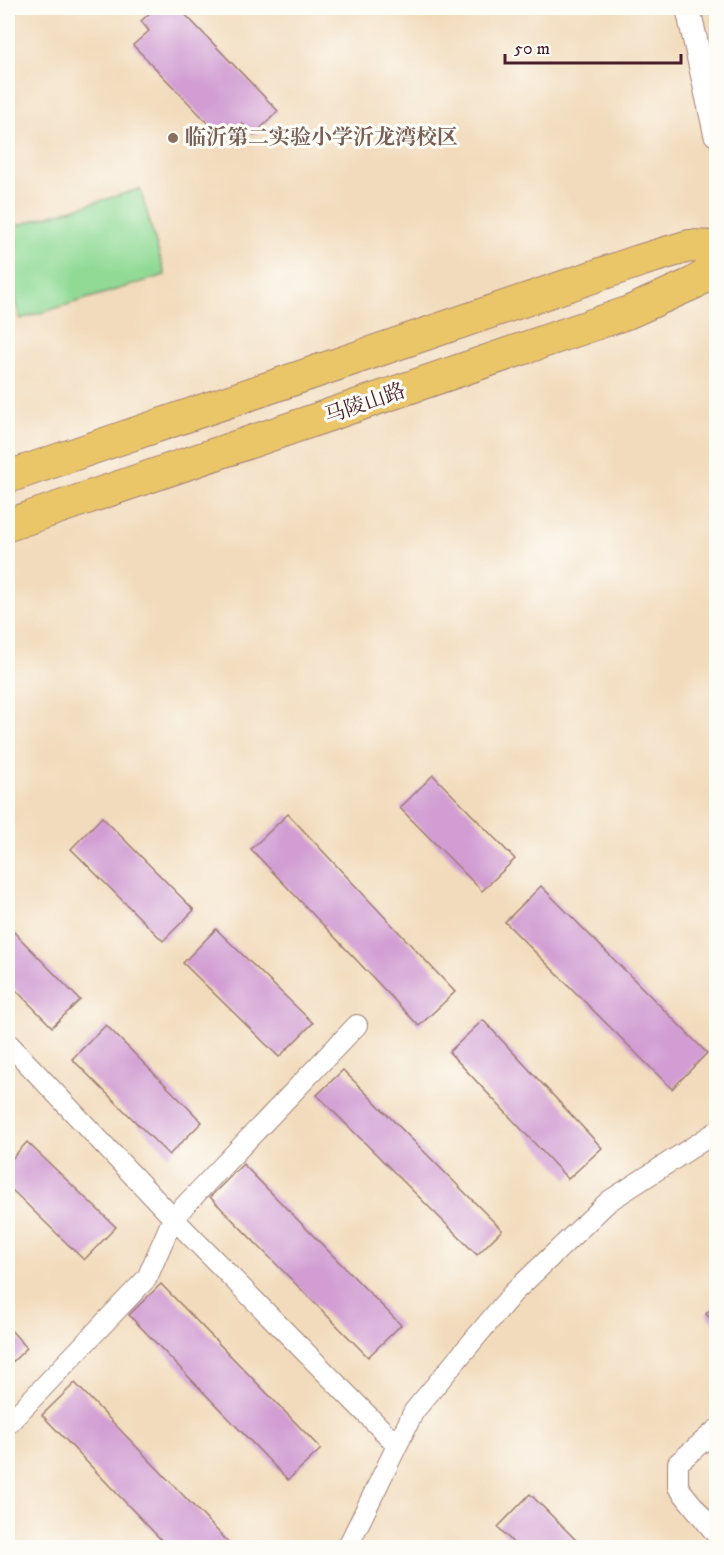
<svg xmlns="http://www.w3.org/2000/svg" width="724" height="1555" font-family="'IM FELL DW Pica','Noto Serif SC',serif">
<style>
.green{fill:#90da95;stroke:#6d7c60;stroke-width:1.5}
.building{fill:#d19dd3}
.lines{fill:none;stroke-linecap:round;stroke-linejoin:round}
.minor-casing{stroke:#9e7d74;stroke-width:22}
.tertiary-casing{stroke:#9e7d74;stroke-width:26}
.primary-casing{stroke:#9e7d74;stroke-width:34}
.minor{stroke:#fff;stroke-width:20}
.tertiary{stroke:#fff;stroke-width:24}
.primary{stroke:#ebc669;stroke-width:32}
.education-dot{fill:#8d6e63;stroke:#fdfcf7;stroke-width:2}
.labels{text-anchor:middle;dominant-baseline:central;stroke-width:6;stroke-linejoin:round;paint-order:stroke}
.education-label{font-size:21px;font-weight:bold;fill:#785e54;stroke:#fdfcf7;text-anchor:start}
.street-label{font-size:21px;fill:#4a1f2b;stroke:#fdfcf7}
</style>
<rect width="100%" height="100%" fill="#fdfcf7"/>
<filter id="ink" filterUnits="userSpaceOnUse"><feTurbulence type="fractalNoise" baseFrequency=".0167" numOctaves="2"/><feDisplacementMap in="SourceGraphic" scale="12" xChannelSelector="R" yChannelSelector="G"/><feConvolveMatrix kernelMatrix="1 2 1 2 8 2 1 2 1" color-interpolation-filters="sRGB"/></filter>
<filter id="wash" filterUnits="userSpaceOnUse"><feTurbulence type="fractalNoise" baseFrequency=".008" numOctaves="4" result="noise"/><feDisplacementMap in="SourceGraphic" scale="24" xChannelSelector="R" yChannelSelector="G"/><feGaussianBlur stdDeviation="1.35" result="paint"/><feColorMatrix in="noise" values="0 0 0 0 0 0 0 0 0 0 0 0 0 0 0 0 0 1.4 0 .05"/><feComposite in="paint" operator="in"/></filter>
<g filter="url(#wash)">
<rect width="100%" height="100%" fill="#f2dbbc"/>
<path class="green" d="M140,189L165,275L20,319L8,275V228Z"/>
<g id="blocks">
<g class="building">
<path d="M155,8H179L278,111L254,135L242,123L226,142L133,45L149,31L141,21Z"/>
<path d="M433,775L515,859L482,891L400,808Z"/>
<path d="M288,814L455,992L419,1026L251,849Z"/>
<path d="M102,817L194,910L163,941L71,849Z"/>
<path d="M541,886L707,1053L672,1089L505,922Z"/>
<path d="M8,926L80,1000L52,1027L8,982Z"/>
<path d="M216,929L313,1023L279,1057L183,963Z"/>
<path d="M483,1020L602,1148L568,1179L449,1052Z"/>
<path d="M106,1025L202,1122L169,1155L72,1059Z"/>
<path d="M343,1070L502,1230L477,1255L317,1095Z"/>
<path d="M27,1142L116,1227L84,1260L8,1186V1163Z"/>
<path d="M243,1164L401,1325L368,1357L210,1197Z"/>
<path d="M161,1284L321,1449L288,1480L129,1315Z"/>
<path d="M716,1304V1324L706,1314Z"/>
<path d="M8,1327L27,1348L8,1366Z"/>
<path d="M75,1383L234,1548H169L42,1415Z"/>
<path d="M530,1494L584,1548H518L498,1527Z"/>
</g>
</g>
</g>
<g filter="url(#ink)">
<use href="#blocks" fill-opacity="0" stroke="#9e7d74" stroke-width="1.5"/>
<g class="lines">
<defs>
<g id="minor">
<path d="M8,1043L173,1218L397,1445"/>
<path d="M8,1424L147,1278L173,1218L357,1025"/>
<path d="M716,1430L678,1463V1487L716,1534"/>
<path d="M347,1548L414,1411L513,1293L609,1201L716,1132"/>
</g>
<path id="tertiary" d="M688,8L716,134"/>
<g id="primary">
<path d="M8,477L639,261L689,246L716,247"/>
<path d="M8,525L627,313L694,283L716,268"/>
</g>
</defs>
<use href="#minor" class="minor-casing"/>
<use href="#tertiary" class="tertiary-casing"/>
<use href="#primary" class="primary-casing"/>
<use href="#minor" class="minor"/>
<use href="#tertiary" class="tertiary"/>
<use href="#primary" class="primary"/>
</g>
</g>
<circle class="education-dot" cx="173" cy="138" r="6"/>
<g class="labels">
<g class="education-label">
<text x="185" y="138">临沂第二实验小学沂龙湾校区</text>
</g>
<g class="street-label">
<text transform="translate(365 404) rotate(-19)">马陵山路</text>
</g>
</g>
<rect width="724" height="1555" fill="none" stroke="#fdfcf7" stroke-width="30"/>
<path d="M505 54v9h176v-9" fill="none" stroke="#4a1f2b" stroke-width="3"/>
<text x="514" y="54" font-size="18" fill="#4a1f2b" stroke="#fdfcf7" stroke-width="4.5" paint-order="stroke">50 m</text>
</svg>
